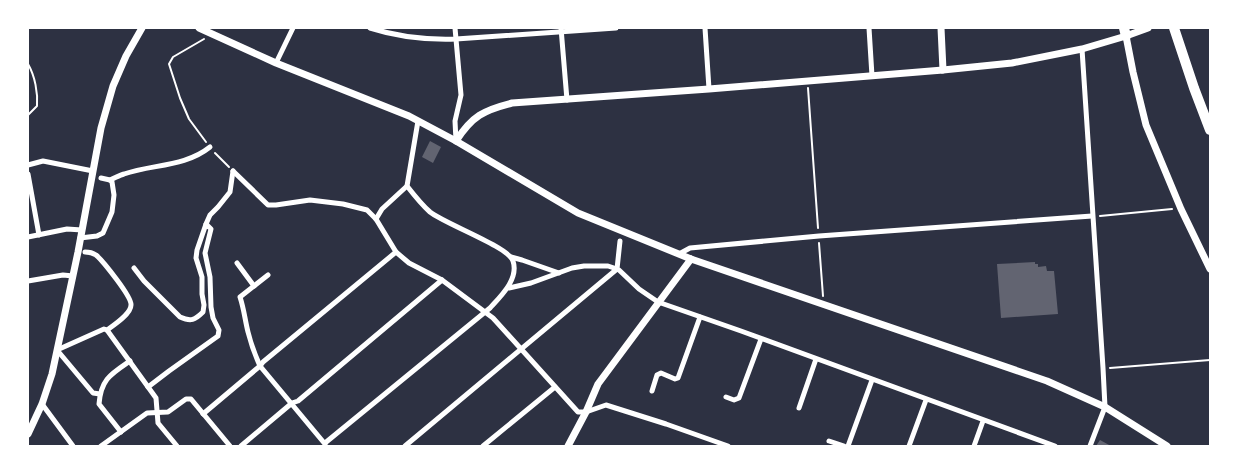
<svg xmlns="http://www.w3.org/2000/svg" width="1238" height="474" font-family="Commissioner,sans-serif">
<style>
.building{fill:#626471}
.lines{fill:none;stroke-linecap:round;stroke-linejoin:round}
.path{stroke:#fff;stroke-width:2}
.minor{stroke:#fff;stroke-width:5}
.tertiary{stroke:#fff;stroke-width:7}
.motorway{stroke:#fff;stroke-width:10}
</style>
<rect width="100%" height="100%" fill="#2d3142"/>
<g class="building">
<path d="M430,141L441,147L433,163L422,157Z"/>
<path d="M1035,262V264H1038V267L1046,266L1047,271H1054L1058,314L1001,318L997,264Z"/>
<path d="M1100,440L1111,446H1096Z"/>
</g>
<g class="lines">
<g class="path">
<path d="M204,39L173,57L169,64L180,98L189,119L206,142"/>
<path d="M28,64C35,76 38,93 37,106L28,115"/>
<path d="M808,88L818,228"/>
<path d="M215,153L229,167"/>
<path d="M1100,216L1172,209"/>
<path d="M819,243L823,296"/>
<path d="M1110,368L1210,360"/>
</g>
<g class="minor">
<path d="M370,28C398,37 427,40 456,39L616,28"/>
<path d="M455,28L461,95L455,121L456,141"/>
<path d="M561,28L567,100"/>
<path d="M705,28L709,89"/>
<path d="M869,28L872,76"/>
<path d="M1082,49L1103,368L1105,407L1090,446"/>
<path d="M276,63L293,28"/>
<path d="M28,165L43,161L93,171"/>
<path d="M233,171L268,205H276L310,200L343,204L367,210L376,219L396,252L409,263L442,280L493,318L578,412H586L606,405L666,424L728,446"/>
<path d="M28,174L39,235"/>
<path d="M110,180C115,178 120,175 124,174C153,164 185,167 210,147"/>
<path d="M376,219L382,209L407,186"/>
<path d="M206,224L210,215L218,207L230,192L233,171"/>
<path d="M28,237L67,229L82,230"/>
<path d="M80,238L97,236L103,233L112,212L114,195L112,182L110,180L101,178"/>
<path d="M620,241L617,269L619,270L639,289L658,302L741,331L1055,446"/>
<path d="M85,252C89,252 93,253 96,255C103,261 132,297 131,305C131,314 114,325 107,330"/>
<path d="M679,254L690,248L819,236L1092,216"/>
<path d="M511,257L522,260L559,273"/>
<path d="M237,263L254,286"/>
<path d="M134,268L144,281L180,317C191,322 195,320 203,312L204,305L202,294V277L196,258L197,250L206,224L211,229L205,253L210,277L211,307L213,318L219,330L218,336L169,371L148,387"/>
<path d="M28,281L63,275L73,276"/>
<path d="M652,391L657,375L661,373L675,379L678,378L700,317"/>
<path d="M100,394L93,393L57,350L104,329L107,330L156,398L158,423L177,446"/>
<path d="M726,397L734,400L739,398L761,339"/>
<path d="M42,404L73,446"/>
<path d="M799,408L816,359"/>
<path d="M203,414L260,366C255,355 251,344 248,332C245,320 244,309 240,297L268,275"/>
<path d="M121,432L99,404C101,379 111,374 130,361"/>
<path d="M829,441L844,446"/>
<path d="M325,443L490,308C501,296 519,279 513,261C509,247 445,224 430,212C422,205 414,195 407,186L418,121"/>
<path d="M325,444L260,366L263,362L396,252"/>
<path d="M101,446L147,413L168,412L186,399H191L230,446"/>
<path d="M241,446L292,403L298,401L442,280"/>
<path d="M405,446L617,269L608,266H584L572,268L531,283L509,288"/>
<path d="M483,446L555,387"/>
<path d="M848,446L872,380"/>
<path d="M909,446L926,400"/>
<path d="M974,446L983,421"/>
</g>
<g class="tertiary">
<path d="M199,28L276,63L409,116L456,141L578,213L691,259L1047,381L1105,407L1167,446"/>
<path d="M941,28L943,70"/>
<path d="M1126,36L1133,72L1146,125L1181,209L1210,269"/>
<path d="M456,141C472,116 484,110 512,103L709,89L943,70L1012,63L1082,49L1126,36L1148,28"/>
<path d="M28,434L42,404L52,374L78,252L101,128L113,86L126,56L142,28"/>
<path d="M568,446L586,412L598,384L691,259"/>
</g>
<g class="motorway">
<path d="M1124,28L1126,36"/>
<path d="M1174,28L1194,88L1210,130"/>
</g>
</g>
<rect width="1238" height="474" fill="none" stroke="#ffffff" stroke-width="58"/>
</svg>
